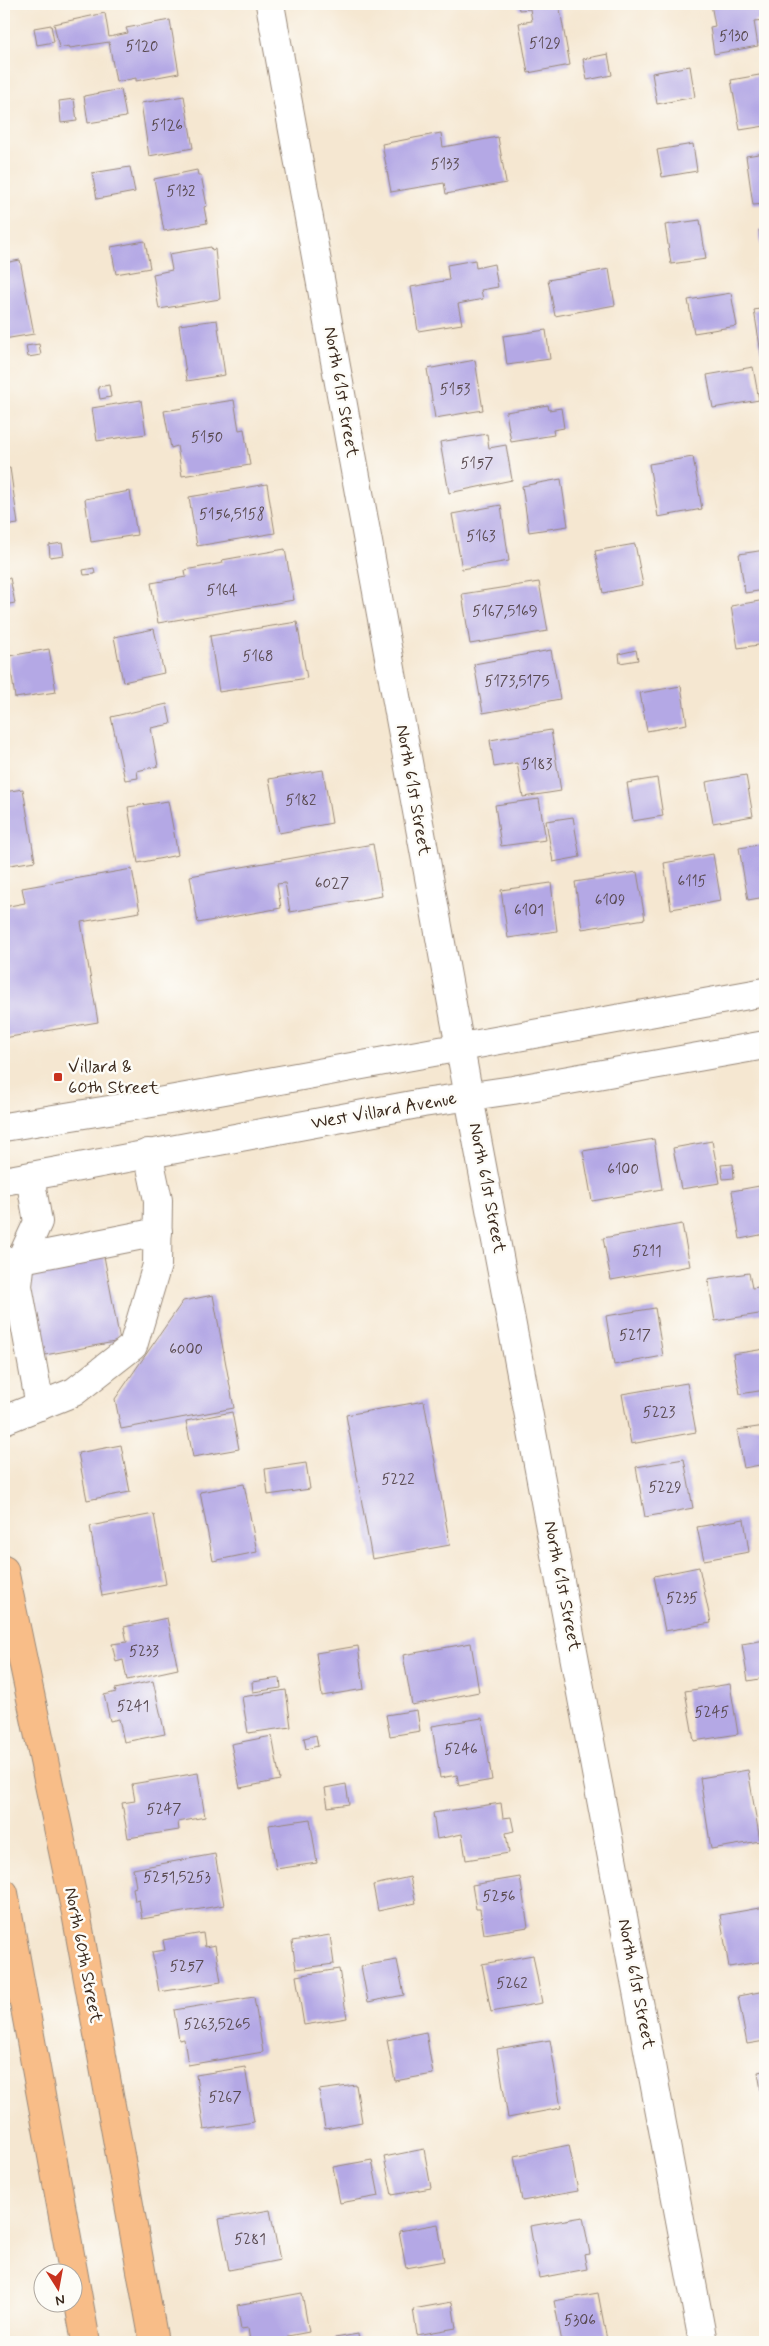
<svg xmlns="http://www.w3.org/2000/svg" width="769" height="2346" font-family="Mynerve,sans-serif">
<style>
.building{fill:#b4a8e5}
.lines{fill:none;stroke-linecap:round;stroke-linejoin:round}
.minor-casing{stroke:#988878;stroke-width:30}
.major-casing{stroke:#988878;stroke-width:30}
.minor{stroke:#fff;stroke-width:28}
.major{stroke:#f8bd88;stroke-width:28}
.poi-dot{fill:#c8321e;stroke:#fdfcf7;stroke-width:2}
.labels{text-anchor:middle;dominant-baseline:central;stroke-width:5;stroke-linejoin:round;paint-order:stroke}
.number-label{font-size:15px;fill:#594a50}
.street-label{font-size:18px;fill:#3b2a1e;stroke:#fdfcf7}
.poi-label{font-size:18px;fill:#3b2a1e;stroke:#fdfcf7;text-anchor:start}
</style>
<rect width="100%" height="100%" fill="#fdfcf7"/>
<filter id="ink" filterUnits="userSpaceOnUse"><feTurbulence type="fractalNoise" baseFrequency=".02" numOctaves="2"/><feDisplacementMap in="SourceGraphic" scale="10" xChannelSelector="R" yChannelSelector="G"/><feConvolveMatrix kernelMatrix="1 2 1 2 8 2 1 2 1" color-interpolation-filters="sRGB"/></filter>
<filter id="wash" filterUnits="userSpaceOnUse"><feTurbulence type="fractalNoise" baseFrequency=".0096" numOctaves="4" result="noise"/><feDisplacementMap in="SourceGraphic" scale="20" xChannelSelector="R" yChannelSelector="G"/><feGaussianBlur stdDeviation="1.12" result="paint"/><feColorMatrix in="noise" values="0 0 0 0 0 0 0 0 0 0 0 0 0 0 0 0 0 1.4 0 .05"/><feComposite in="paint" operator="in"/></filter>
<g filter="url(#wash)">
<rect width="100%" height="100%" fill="#f5e7d1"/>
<g id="blocks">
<g class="building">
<path d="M518,4H559L570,65L528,73L519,23L532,21L530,9L519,10Z"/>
<path d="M711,4H764L765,20L754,21L758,46L714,54L710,27L715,26Z"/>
<path d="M105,13L109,37L128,33L126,28L170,20L179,73L136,81V78L116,82L109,42L70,48L69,46L59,48L54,24Z"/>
<path d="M51,25L54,42L37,45L34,28Z"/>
<path d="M608,54L612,75L587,80L583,59Z"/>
<path d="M690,66L695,97L657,104L652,73Z"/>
<path d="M765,74V126L740,130L731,80Z"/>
<path d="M121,89L126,117L88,123L84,96Z"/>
<path d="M184,96L193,148L149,156L141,103Z"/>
<path d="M74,99L77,121L61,123L59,101Z"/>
<path d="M441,133L443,147L498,137L506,183L446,194L444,183L391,192L382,144Z"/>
<path d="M693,144L697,171L662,177L657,150Z"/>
<path d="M765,153V204L753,205L746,156Z"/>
<path d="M130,167L135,192L97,199L92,173Z"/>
<path d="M197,170L198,175H201L207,206L204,207L207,223L164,231L154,179Z"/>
<path d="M700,220L706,259L671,264L665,225Z"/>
<path d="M765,229V261H764L759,230Z"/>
<path d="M145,241L150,268L116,274L111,247Z"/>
<path d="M211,247L212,250L215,249L220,299L159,309L153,274L172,270L169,254Z"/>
<path d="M20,260L34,334L4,339V263Z"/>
<path d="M475,260L476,268L494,264L498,287L481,290L483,299L458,304L462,324L418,331L411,287L449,280L447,265Z"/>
<path d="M609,269L615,305L555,316L548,280Z"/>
<path d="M731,293L737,326L694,333L688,300Z"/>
<path d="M765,308V359H762L754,310Z"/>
<path d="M217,320L225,375L187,381L179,325Z"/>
<path d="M546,330L550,359L507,365L503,336Z"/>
<path d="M39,344L41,355L28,357L26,346Z"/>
<path d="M475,360L483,410L435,418L427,369Z"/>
<path d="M753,367L759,400L713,408L707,375Z"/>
<path d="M109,385L111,397L100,399L98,387Z"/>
<path d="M141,400L146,434L97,441L92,408Z"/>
<path d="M234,400L239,430L244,429L250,465L182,476L177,446L171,448L164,411Z"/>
<path d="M548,405L549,410L561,408L564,428L553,430L554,435L511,442L506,412Z"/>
<path d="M487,434L489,448L506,445L512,480L449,493L440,442Z"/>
<path d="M693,457L702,509L658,517L649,464Z"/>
<path d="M10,468L18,524L4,526V469Z"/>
<path d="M561,479L568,526L529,532L522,486Z"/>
<path d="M267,484L275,533L197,546L189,497Z"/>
<path d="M130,491L137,535L91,542L85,499Z"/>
<path d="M501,505L509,561L462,569L452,514Z"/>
<path d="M62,543L64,555L50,557L49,545Z"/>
<path d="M635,544L643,585L603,593L595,551Z"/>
<path d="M285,549L294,600L158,623L151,583L186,577L185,570L223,563L222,560Z"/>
<path d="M765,550V590L745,593L739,554Z"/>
<path d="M94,568L95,574L84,575L83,570Z"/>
<path d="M10,578L15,603L4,605V579Z"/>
<path d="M539,582L548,631L470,644L462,594Z"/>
<path d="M765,600V644L738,648L731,606Z"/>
<path d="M297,622L307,678L219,692L210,636Z"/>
<path d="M154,629L164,673L123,682L114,637Z"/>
<path d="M49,649L56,692L15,698L9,656Z"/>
<path d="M551,650L560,699L483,713L474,664Z"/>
<path d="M636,650L638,660L620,663L619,654Z"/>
<path d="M681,686L687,724L647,731L640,693Z"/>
<path d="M167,704L171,724L151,728L158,766L137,771L138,778L125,780L111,717Z"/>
<path d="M551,730L561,791L523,797L517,763L494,767L490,740Z"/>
<path d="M323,770L332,823L279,833L269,779Z"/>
<path d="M746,775L753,816L713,823L706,782Z"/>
<path d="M657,778L663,816L633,821L627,783Z"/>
<path d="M23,789L35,861L4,866V792Z"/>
<path d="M539,799L546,840L501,846L495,805Z"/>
<path d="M168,801L178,855L138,863L128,807Z"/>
<path d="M573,817L580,857L553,862L546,821Z"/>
<path d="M373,844L382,896L290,912L285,883L277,884L281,908L198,923L190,876Z"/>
<path d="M765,844V897L748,900L739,848Z"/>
<path d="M713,854L721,901L671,909L664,863Z"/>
<path d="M132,869L140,912L81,922L98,1022L4,1038V907L25,903L22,888Z"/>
<path d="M637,872L645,919L582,929L575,882Z"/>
<path d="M551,883L557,931L508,938L501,890Z"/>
<path d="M654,1139L662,1189L592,1201L583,1151Z"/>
<path d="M712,1141L720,1183L681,1189L673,1148Z"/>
<path d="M733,1164L734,1178L723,1179L721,1165Z"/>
<path d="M765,1185V1234L740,1239L732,1191Z"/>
<path d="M682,1224L690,1266L611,1280L603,1238Z"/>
<path d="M104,1256L120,1341L45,1355L28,1270Z"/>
<path d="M749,1273L752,1288L765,1286V1313L715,1321L708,1279Z"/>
<path d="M213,1295L234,1408L121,1429L115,1399L183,1301Z"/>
<path d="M655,1308L663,1356L614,1365L606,1316Z"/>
<path d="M765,1349V1390L740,1394L733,1354Z"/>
<path d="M687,1383L696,1432L631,1444L622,1394Z"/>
<path d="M424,1401L450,1545L372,1559L346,1415Z"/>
<path d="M232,1412L239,1449L193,1457L186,1421Z"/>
<path d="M765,1426V1464L744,1468L737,1430Z"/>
<path d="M121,1445L130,1492L87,1500L78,1453Z"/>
<path d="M684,1459L693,1508L645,1517L636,1467Z"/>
<path d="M306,1463L310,1489L268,1495L265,1469Z"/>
<path d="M244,1484L257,1552L213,1561L200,1492Z"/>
<path d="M154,1514L166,1584L102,1596L90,1526Z"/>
<path d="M744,1519L749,1552L704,1560L697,1527Z"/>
<path d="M699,1567L711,1623L665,1631L654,1576Z"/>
<path d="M167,1618L178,1669L127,1680L123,1660L116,1662L112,1644L127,1642L124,1627Z"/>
<path d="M765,1640V1678L748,1681L742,1644Z"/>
<path d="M471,1643L479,1692L412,1705L403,1655Z"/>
<path d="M358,1646L364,1689L322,1696L316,1653Z"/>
<path d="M280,1678L281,1688L253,1692L252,1682Z"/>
<path d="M153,1681L165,1734L124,1742L119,1719L110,1721L104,1695L116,1692L115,1689Z"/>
<path d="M730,1684L738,1734L694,1741L685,1691Z"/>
<path d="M286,1690L291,1727L248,1733L242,1697Z"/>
<path d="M417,1710L420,1731L390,1736L386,1715Z"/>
<path d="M482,1718L492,1780L459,1786L457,1775L440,1778L432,1726Z"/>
<path d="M316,1735L318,1746L306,1749L304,1738Z"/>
<path d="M272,1736L280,1780L240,1788L231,1744Z"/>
<path d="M748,1770L760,1841L711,1849L700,1778Z"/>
<path d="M198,1773L205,1817L178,1822L179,1830L128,1838L122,1803L135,1801L132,1784Z"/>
<path d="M346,1784L349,1804L328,1807L325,1788Z"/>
<path d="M501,1803L503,1818L511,1817L514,1831L506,1833L509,1853L466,1860L462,1834L437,1839L433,1813Z"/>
<path d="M310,1819L317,1863L276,1869L269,1825Z"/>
<path d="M215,1854L224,1905L142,1919L139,1900L135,1901L133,1888L136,1887L133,1869Z"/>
<path d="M410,1877L416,1903L378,1911L373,1885Z"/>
<path d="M520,1877L528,1927L484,1934L480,1909H476L472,1885Z"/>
<path d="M765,1907V1961L729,1967L720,1915Z"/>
<path d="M203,1933L205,1947L215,1945L221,1982L159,1992L152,1952L165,1950L163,1940Z"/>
<path d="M330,1935L334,1964L296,1969L292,1941Z"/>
<path d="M533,1955L542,2003L491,2012L482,1964Z"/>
<path d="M397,1960L404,1995L368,2002L361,1966Z"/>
<path d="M339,1969L347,2018L304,2025L296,1976Z"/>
<path d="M765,1991V2041L747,2044L738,1996Z"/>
<path d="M254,1997L263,2052L188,2065L184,2039L179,2040L174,2010Z"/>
<path d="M426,2032L433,2074L395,2081L387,2040Z"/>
<path d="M550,2040L561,2108L508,2118L497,2049Z"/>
<path d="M245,2067L254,2122L204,2130L196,2075Z"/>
<path d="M765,2071V2109H764L758,2072Z"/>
<path d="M356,2085L362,2122L325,2129L319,2090Z"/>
<path d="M569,2145L578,2191L522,2201L514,2156Z"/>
<path d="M424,2149L431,2188L392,2195L384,2157Z"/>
<path d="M372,2160L379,2196L340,2203L333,2167Z"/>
<path d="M270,2210L280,2260L229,2270L219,2219Z"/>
<path d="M583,2217L590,2254L584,2255L587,2269L539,2278L530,2226Z"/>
<path d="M438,2224L444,2261L406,2268L399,2231Z"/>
<path d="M302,2293L309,2332L288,2336L289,2342H250L248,2328L241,2329L237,2305Z"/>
<path d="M598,2293L607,2340L562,2342L554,2301Z"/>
<path d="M452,2302L456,2328L417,2335L413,2309Z"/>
<path d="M358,2334L359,2342H335V2338Z"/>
</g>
</g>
</g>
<g filter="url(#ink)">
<use href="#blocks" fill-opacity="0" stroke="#988878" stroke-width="1"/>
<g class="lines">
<defs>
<g id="minor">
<path d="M270,4L469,1097L703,2342"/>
<path d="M4,1127L158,1102L765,992"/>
<path d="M30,1177L38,1222L21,1259L18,1286L40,1406"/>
<path d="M4,1181L423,1103L513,1090L765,1045"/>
<path d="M7,1262L158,1232"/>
<path d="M4,1420L74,1392L133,1346L157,1265L158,1200L148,1153"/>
</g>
<g id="major">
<path d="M4,1570L76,1913L154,2342"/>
<path d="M4,1893L86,2342"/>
</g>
</defs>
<use href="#minor" class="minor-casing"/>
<use href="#major" class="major-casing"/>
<use href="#minor" class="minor"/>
<use href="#major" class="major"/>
</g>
</g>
<rect class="poi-dot" x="53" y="1072" width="10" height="10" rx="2.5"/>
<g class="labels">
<g class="number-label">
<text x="734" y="37">5130</text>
<text x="545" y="44">5129</text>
<text x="142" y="47">5120</text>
<text x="167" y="126">5126</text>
<text x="445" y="165">5133</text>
<text x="181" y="192">5132</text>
<text x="455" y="390">5153</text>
<text x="207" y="438">5150</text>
<text x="477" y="464">5157</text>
<text x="232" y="515">5156,5158</text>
<text x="481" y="537">5163</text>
<text x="222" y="591">5164</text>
<text x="505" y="612">5167,5169</text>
<text x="258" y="657">5168</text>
<text x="517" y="682">5173,5175</text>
<text x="537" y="765">5183</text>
<text x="301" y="801">5182</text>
<text x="692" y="882">6115</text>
<text x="332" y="884">6027</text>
<text x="610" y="901">6109</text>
<text x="529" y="911">6101</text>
<text x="623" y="1170">6100</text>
<text x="647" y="1252">5211</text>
<text x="635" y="1336">5217</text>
<text x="186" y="1350">6000</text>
<text x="659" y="1413">5223</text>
<text x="398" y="1480">5222</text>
<text x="665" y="1488">5229</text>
<text x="682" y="1599">5235</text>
<text x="144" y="1652">5233</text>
<text x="133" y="1707">5241</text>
<text x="712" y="1713">5245</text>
<text x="461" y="1750">5246</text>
<text x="164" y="1810">5247</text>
<text x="177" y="1878">5251,5253</text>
<text x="499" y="1897">5256</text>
<text x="187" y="1967">5257</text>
<text x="512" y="1984">5262</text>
<text x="217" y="2025">5263,5265</text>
<text x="225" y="2098">5267</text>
<text x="250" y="2240">5281</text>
<text x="580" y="2321">5306</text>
</g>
<g class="street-label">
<text transform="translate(341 392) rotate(80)">North 61st Street</text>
<text transform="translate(413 790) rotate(80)">North 61st Street</text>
<text transform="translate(384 1111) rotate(-10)">West Villard Avenue</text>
<text transform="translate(487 1188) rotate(79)">North 61st Street</text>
<text transform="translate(562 1586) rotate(79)">North 61st Street</text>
<text transform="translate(83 1955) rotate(79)">North 60th Street</text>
<text transform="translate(636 1984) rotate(79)">North 61st Street</text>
</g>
<g class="poi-label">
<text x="68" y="1067">Villard &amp;<tspan x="68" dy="21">60th Street</tspan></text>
</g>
</g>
<rect width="769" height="2346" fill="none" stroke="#fdfcf7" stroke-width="20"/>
<g transform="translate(58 2288) rotate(169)"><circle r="24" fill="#fdfcf7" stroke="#afa8a0"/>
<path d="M0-4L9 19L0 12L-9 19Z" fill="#c8321e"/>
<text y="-8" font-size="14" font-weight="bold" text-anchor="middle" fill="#3b2a1e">N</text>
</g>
</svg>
